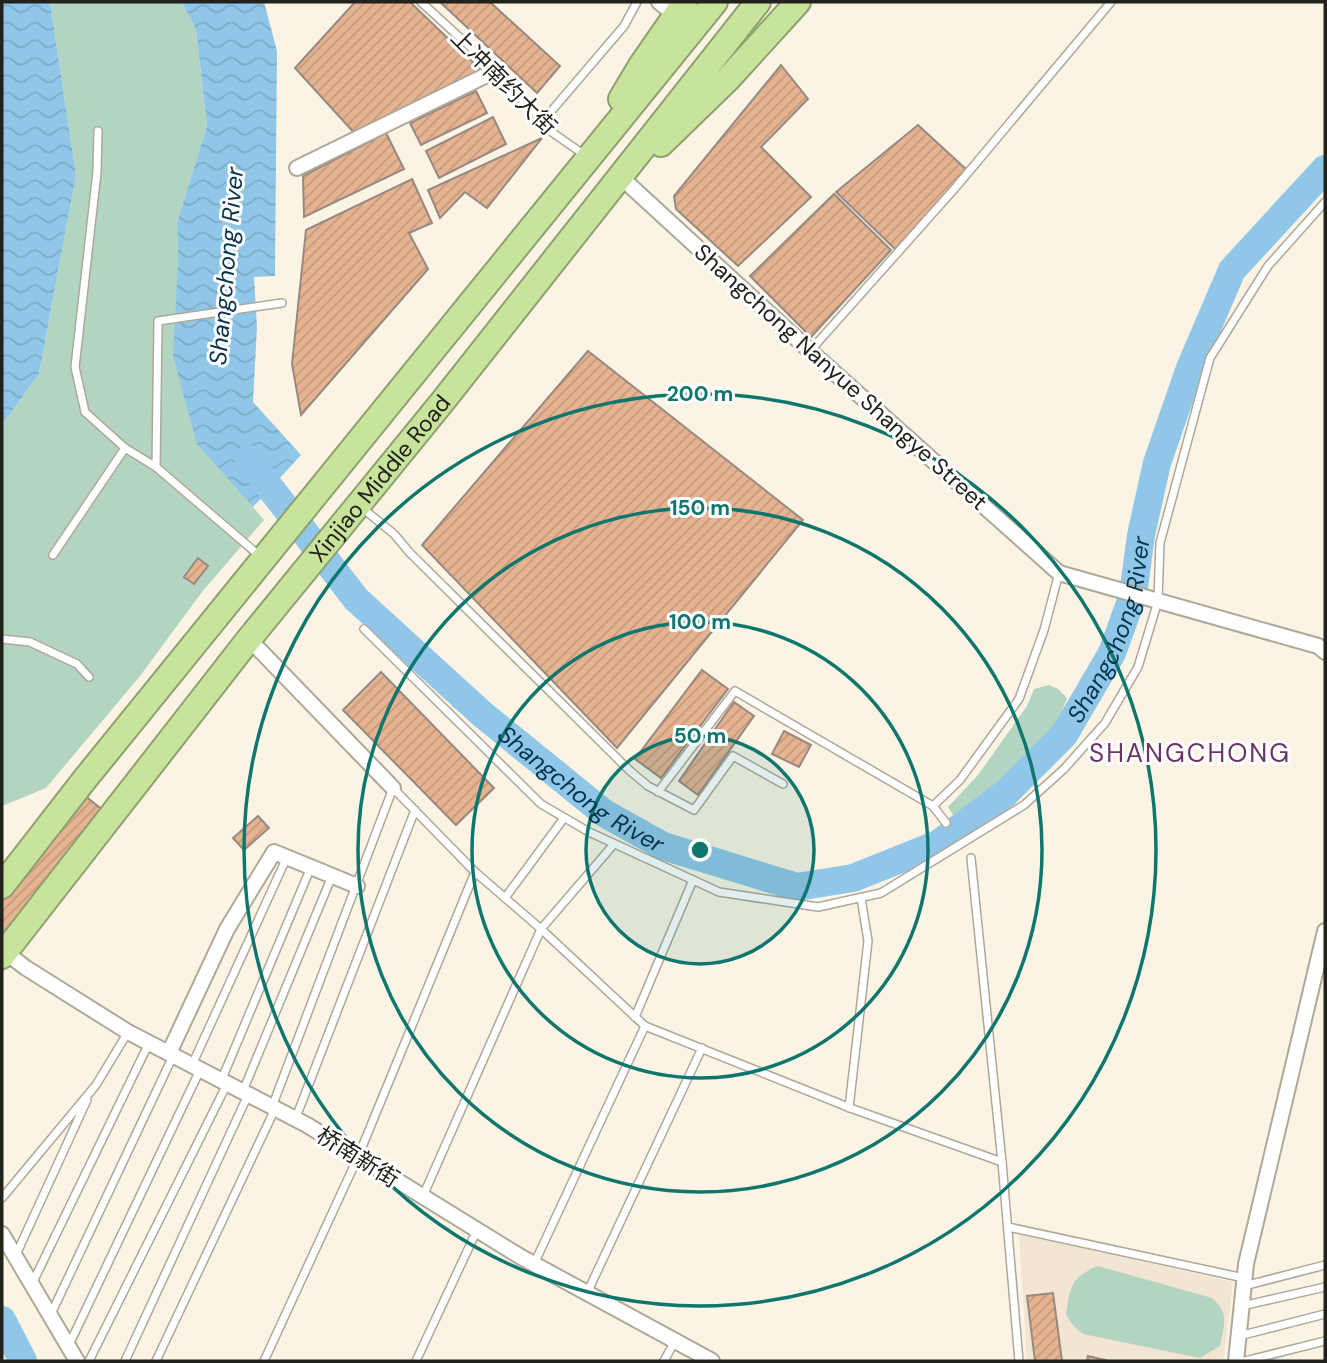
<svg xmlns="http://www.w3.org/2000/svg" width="1327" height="1363" font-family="'DM Sans','Noto Sans SC',sans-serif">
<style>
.education{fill:#f2e5d1}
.park{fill:#b2d4c1}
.water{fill:url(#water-waves)}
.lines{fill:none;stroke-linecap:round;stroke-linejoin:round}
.river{stroke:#90c7e8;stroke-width:28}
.building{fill:url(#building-hatch);stroke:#978980;stroke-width:2}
.lane-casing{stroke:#aea899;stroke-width:10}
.street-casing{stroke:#aea899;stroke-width:18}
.highway-casing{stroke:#8ea06f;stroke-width:28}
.lane{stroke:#fff;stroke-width:7}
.street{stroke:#fff;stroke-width:14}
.highway{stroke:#c8e49c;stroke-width:24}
.ring{fill:none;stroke:#0f766e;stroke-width:3.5}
.labels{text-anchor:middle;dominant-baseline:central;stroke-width:6;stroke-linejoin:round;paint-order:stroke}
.street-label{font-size:23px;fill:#23211b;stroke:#fff}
.water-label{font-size:24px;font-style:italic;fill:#04344b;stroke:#fff}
.quarter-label{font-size:26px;letter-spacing:2px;fill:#6a3564;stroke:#fff}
.centre{fill:#0f766e;stroke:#fff;stroke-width:3.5}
.ring-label{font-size:21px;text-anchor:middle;font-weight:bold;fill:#0f766e;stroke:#fff;stroke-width:6;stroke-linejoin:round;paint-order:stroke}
</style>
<defs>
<pattern id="water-waves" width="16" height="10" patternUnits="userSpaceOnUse" patternTransform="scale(1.75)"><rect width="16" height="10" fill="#90c7e8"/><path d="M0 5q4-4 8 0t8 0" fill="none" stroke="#7cabc6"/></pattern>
<pattern id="building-hatch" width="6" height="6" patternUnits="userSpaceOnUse" patternTransform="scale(1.75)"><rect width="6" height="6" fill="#e5b391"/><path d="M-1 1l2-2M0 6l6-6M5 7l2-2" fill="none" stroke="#c49a7c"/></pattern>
</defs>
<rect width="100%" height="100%" fill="#fbf4e5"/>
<path class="education" d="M1019,1234L1233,1282L1224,1361H1027Z"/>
<g class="park">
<path d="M50,2H182L196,30L207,126L177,222L178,262L242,494L264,520L202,592L140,676L46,788L2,806V425L39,374L76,175Z"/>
<path d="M1049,685L1058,689L1067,698L1056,727L992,794L957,821L948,807L978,775L1027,706L1034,689Z"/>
<path d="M1098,1266L1212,1298C1230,1313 1224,1325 1220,1346L1200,1358L1083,1334L1072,1324L1066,1314C1071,1286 1070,1278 1098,1266Z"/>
</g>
<g class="water">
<path d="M2,2H50L76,175L39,374L2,425Z"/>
<path d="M182,2H264L277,51L275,276L254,277L257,327L253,402L301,455L253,507L197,444L173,356L178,262L177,222L207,126L196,30Z"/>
</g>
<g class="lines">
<g class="river">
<path id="s1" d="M248,459L356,599L482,714L604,813L663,846L797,887L853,878L938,844L1006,793L1064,735L1112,653L1133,595L1141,535L1157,463L1190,368L1232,270L1325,169"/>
<path d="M2,1320L23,1361"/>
</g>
</g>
<g class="building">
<path d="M355,2H410L481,70L357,136L295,68Z"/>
<path d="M440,2H490L560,66L537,93Z"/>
<path d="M781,65L808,99L761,147L811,197L738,266L676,209L674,196Z"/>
<path d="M476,91L487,113L421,145L410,123Z"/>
<path d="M493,117L506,144L439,178L426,151Z"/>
<path d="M918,125L967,170L895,249L836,192Z"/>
<path d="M386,133L404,169L304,217L303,176Z"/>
<path d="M542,138L487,208L465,192L440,218L428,190Z"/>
<path d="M412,179L432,223L409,233L428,269L301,415L292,364L306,230Z"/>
<path d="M834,194L891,250L811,337L750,276Z"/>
<path d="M588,351L803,520L617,748L422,545Z"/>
<path d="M198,558L208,566L194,584L184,577Z"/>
<path d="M702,670L728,689L661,778L635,759Z"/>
<path d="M381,672L494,788L456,825L343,710Z"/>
<path d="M734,702L754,716L698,795L679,781Z"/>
<path d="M784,731L811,745L799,767L772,754Z"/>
<path d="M79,791L120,824L2,971V885Z"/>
<path d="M258,816L269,828L244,850L233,838Z"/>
<path d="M1053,1293L1062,1361H1035L1027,1296Z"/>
<path d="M1088,1356L1109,1361H1087Z"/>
</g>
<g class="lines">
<defs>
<g id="lane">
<path d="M421,2L480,56L553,133L586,156"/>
<path d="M542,122L624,26L637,2"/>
<path d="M98,131L97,172L75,367L85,412L125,448"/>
<path d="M810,351L956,187L1111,2"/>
<path d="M156,467L158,321L282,303"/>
<path d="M361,507L394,534L410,553L629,770L648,786L694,810L733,756L783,784"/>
<path d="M53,555L125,448L156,467L261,557"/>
<path d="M364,629L541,804L589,832L719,892L818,907L881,893L1024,805L1064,769L1105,723L1138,667L1158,601L1160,543L1210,358L1268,266L1325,202"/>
<path d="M2,639L30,642L77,664L89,677"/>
<path d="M658,792L735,691L933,806L946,823"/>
<path d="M933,806L960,780L1019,699L1044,630L1059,573"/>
<path d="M971,858L1002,1162L1019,1361"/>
<path d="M505,898L564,818"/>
<path d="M635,1017L693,880"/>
<path d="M192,1065L287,857"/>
<path d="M221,1081L311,867"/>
<path d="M243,1091L332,876"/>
<path d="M272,1107L393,788L475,872L541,929L645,1026L853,1109L1002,1162"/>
<path d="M849,1108L868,941L861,898"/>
<path d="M295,1120L415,810"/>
<path d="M423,1196L541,929L614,844"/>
<path d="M2,1198L96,1085L128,1032"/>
<path d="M1008,1227L1244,1278"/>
<path d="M15,1257L87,1100"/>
<path d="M534,1264L645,1026"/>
<path d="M32,1284L149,1043"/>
<path d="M1244,1286L1325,1265"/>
<path d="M587,1293L702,1048"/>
<path d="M1242,1306L1325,1287"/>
<path d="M51,1314L173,1056"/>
<path d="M1239,1336L1325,1314"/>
<path d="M68,1347L200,1070"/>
<path d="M89,1361L227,1084"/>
<path d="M125,1361L248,1095"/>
<path d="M156,1361L275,1109"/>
<path d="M264,1361L358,1157L475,872"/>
<path d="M416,1361L477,1230"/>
<path d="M664,1361L675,1341"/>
<path d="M1245,1361L1325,1341"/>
</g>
<g id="street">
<path d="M659,2L675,15"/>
<path d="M297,168L495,71"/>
<path d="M624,180L810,351L1059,573L1318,646L1325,652"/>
<path d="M249,639L393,788"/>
<path d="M5,952L26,968L128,1032L307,1125L521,1257L712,1361"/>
<path d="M169,1053L227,929L274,852L357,886"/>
<path d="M2,1234L77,1361"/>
<path d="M1236,1361L1246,1264L1325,931"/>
</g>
<g id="highway">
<path d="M621,99L642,64L685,2"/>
<path d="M661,144L727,80L798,2"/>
<path d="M2,886L85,779L715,2"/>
<path id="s2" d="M2,956L249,639L443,401L758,2"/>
</g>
</defs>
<use href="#lane" class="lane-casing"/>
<use href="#street" class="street-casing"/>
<use href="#highway" class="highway-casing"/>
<use href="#lane" class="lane"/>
<use href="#street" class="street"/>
<use href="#highway" class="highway"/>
</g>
<circle cx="700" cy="850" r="114" fill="#0f766e" fill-opacity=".12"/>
<g class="ring">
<circle cx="700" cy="850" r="114"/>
<circle cx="700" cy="850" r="228"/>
<circle cx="700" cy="850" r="342"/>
<circle cx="700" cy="850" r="456"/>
</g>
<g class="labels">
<g class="street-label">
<text transform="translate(504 82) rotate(45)">上冲南约大街</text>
<text transform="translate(841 377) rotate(42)">Shangchong Nanyue Shangye Street</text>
<text stroke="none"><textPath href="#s2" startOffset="609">Xinjiao Middle Road</textPath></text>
<text transform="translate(358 1157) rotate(32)">桥南新街</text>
</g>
<g class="water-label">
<text transform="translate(226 266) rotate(-85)">Shangchong River</text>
<text stroke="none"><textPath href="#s1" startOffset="1144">Shangchong River</textPath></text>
<text stroke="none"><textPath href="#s1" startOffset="472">Shangchong River</textPath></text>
</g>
<g class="quarter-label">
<text x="1190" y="753">SHANGCHONG</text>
</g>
</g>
<circle cx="700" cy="850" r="10" class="centre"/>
<g class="ring-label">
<text x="700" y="401">200 m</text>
<text x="700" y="515">150 m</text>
<text x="700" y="629">100 m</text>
<text x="700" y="743">50 m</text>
</g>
<rect width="1327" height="1363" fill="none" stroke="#23211b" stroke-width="7"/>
</svg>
